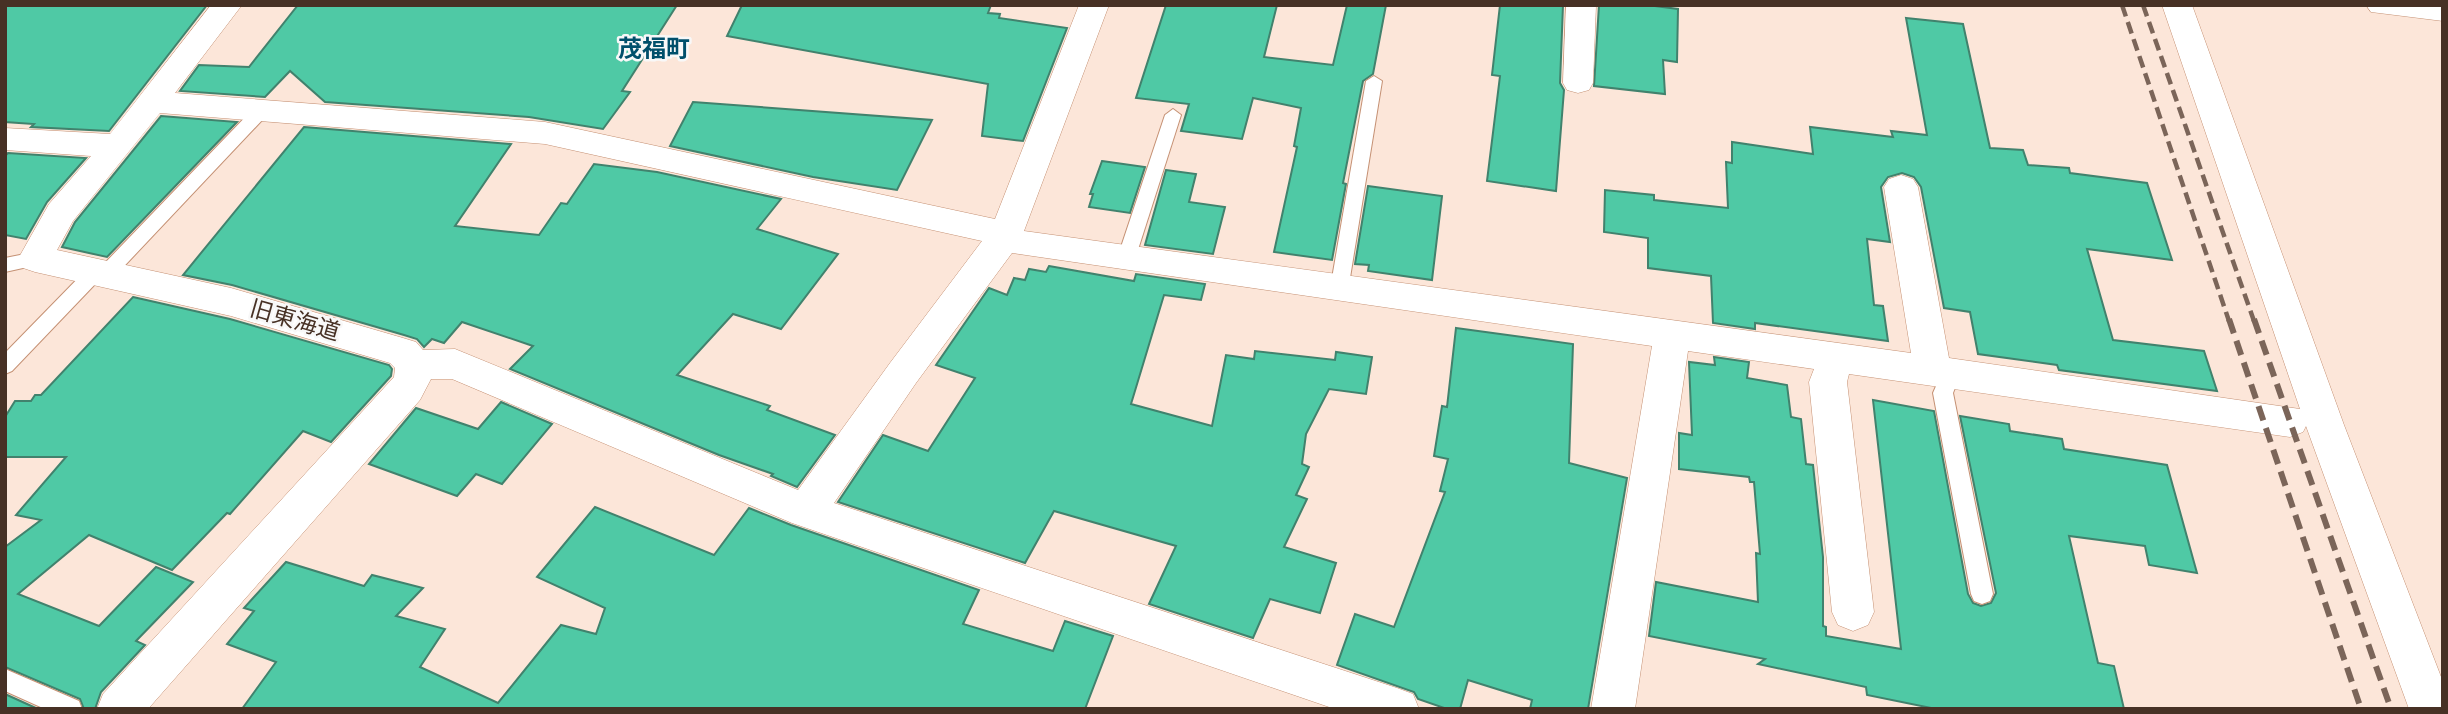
<svg xmlns="http://www.w3.org/2000/svg" width="2448" height="714" font-family="Arial,'Noto Sans JP',sans-serif">
<style>
.building{fill:#4fc9a5;stroke:#41826d;stroke-width:2}
.lines{fill:none;stroke-linecap:round;stroke-linejoin:round}
.lane-casing{stroke:#c59174;stroke-width:2}
.street-casing{stroke:#c59174;stroke-width:1}
.lane{fill:#fff;fill-rule:evenodd}
.street{fill:#fff;fill-rule:evenodd}
.rail-far1{stroke:#7b6559;stroke-width:4.5;stroke-dasharray:12 6;stroke-linecap:butt}
.rail{stroke:#7b6559;stroke-width:6;stroke-dasharray:15 8;stroke-linecap:butt}
.labels{text-anchor:middle;dominant-baseline:central;stroke-width:5;stroke-linejoin:round;paint-order:stroke}
.street-label{font-size:23px;fill:#473125;stroke:#f8f8f8}
.neighbourhood-label{font-size:24px;font-weight:bold;fill:#004f6b;stroke:#f8f8f8}
</style>
<rect width="100%" height="100%" fill="#fce6d9"/>
<g class="building">
<path d="M5,5H207L109,131L31,127L34,124L5,122Z"/>
<path d="M298,5H677L622,91L630,92L603,129L529,117L325,102L290,71L265,97L180,91L199,65L249,67Z"/>
<path d="M742,5H991L988,13L1000,14L999,18L1067,28L1023,141L982,136L988,84L727,36Z"/>
<path d="M1166,5H1277L1264,57L1333,65L1347,5H1386L1373,74L1363,81L1343,183L1346,184L1332,260L1274,252L1297,147L1294,146L1301,108L1253,98L1242,139L1181,131L1189,104L1136,98Z"/>
<path d="M1500,5H1563L1560,83L1564,90L1556,191L1487,181L1500,76L1492,75Z"/>
<path d="M1599,5H1647L1678,9L1677,62L1663,60L1665,94L1594,86Z"/>
<path d="M1906,18L1963,24L1990,148L2023,150L2028,165L2069,168L2070,173L2147,183L2172,260L2087,249L2113,340L2204,351L2217,391L2059,370L2057,365L1978,354L1970,312L1944,308L1921,187L1914,177L1902,173L1888,177L1881,187L1890,242L1867,239L1874,305L1883,306L1888,341L1755,323V329L1713,323L1711,276L1648,268V238L1604,232L1605,190L1654,195V200L1728,208L1726,162L1732,163V142L1813,154L1810,127L1893,137L1891,131L1927,135Z"/>
<path d="M693,102L932,120L897,190L813,177L670,146Z"/>
<path d="M161,116L237,122L107,257L62,247L75,222Z"/>
<path d="M304,127L511,144L455,226L539,235L561,203L567,204L594,164L657,172L781,199L757,229L838,254L781,329L733,314L677,375L770,406L767,410L835,435L797,487L771,476L773,474L719,455L510,369L533,346L462,322L444,343L432,339L424,347L417,339L404,335L232,285L183,275Z"/>
<path d="M8,153L86,158L47,202L26,239L5,235V156Z"/>
<path d="M1102,161L1145,167L1130,213L1089,207L1093,194H1090Z"/>
<path d="M1166,170L1196,174L1189,202L1225,207L1213,254L1145,245Z"/>
<path d="M1368,186L1442,196L1432,280L1368,271L1369,265L1355,264Z"/>
<path d="M1049,266L1134,281L1136,274L1205,284L1201,300L1164,295L1131,404L1212,426L1226,355L1254,359L1255,351L1335,360L1336,352L1372,357L1366,394L1329,389L1306,434L1302,464L1309,467L1296,495L1307,499L1284,547L1336,563L1320,613L1270,599L1253,638L1149,604L1176,546L1054,511L1025,563L838,502L883,435L928,451L975,378L936,365L989,288L1007,295L1014,278L1025,280L1029,269L1046,272Z"/>
<path d="M133,297L230,319L389,365L392,369L391,376L331,442L303,431L230,514L227,513L172,570L89,535L18,594L99,626L156,567L193,582L136,641L145,645L101,692L95,709H84L80,699L5,667V547L41,520L16,515L66,457H5V417L15,401H31L35,395H41Z"/>
<path d="M1456,328L1573,344L1569,463L1627,478L1588,709H1530L1532,700L1468,680L1460,709H1447L1418,699L1414,692L1337,665L1355,614L1394,627L1445,492L1440,491L1448,459L1434,456L1442,406L1447,407Z"/>
<path d="M1714,357L1749,362L1747,378L1787,385L1791,417L1801,419L1806,464L1813,465L1823,557V626L1826,627V636L1901,649L1873,400L1934,411L1968,594L1973,603L1981,606L1991,603L1996,593L1960,416L2009,424L2010,431L2062,439L2064,449L2167,465L2197,573L2149,565L2145,546L2069,536L2098,663L2114,666L2124,709H1936L1867,695L1866,687L1758,664L1765,659L1649,636L1656,582L1758,602L1756,553L1760,554L1754,482H1750L1749,477L1679,469V433L1692,435L1689,362L1715,365Z"/>
<path d="M501,402L552,424L502,484L476,474L457,496L369,464L416,408L478,429Z"/>
<path d="M595,507L714,555L749,508L791,525L979,590L963,624L1053,651L1065,621L1113,636L1085,709H242L276,662L227,644L254,611L244,608L286,562L364,586L372,575L423,588L396,616L445,629L420,667L498,703L561,625L596,634L605,608L537,577Z"/>
<path d="M5,694L38,709H5Z"/>
</g>
<g class="lines">
<defs>
<g id="lane">
<path d="M1374,76L1382,81L1348,290L1346,295H1332L1330,290L1366,81Z"/>
<path d="M260,106L268,112L266,116L113,278H101L12,371L5,374V353L90,266H102L254,108Z"/>
<path d="M1173,109L1181,115L1135,259L1132,264H1120L1117,259L1165,115Z"/>
<path d="M35,252L41,254L44,259L41,264L5,272V258Z"/>
<path d="M1950,367L1957,370L1960,375L1953,393L1993,594L1990,601L1982,604L1974,601L1971,594L1933,393L1943,370Z"/>
<path d="M5,669L79,701L82,709H45L5,691Z"/>
</g>
<g id="street">
<path d="M211,5H242L175,93L545,122L995,219L1079,5H1109L1024,231L1911,353L1884,187L1889,179L1901,175L1913,179L1918,187L1949,358L2300,409L2162,5H2192L2344,425L2443,682V709H2409L2306,426L2303,432L2290,437L1849,374L1847,382L1874,612L1868,625L1853,631L1838,625L1832,612L1809,382L1814,369L1688,351L1635,709H1591L1652,346L1012,253L916,383L834,503L1397,688L1413,694L1419,709H1335L792,523L452,379H431L420,400L148,709H97L103,694L394,377L395,368L390,363L231,316L35,272L23,268L18,259L49,204L91,156L5,150V128L110,134ZM160,113L545,144L982,241L890,363L798,490L455,349L423,350L416,342L403,338L231,288L57,250L73,221Z"/>
<path d="M1566,5H1596L1593,83L1589,90L1578,93L1567,90L1563,83Z"/>
<path d="M2366,5H2443V21L2371,12Z"/>
</g>
</defs>
<use href="#lane" class="lane-casing"/>
<use href="#street" class="street-casing"/>
<use href="#lane" class="lane"/>
<use href="#street" class="street"/>
<g class="rail-far1">
<path d="M2122,5L2229,321"/>
<path d="M2143,5L2254,321"/>
</g>
<g class="rail">
<path d="M2229,319L2361,709"/>
<path d="M2254,319L2391,709"/>
</g>
</g>
<g class="labels">
<g class="street-label">
<text transform="translate(295 320) rotate(16)">旧東海道</text>
</g>
<g class="neighbourhood-label">
<text x="654" y="48">茂福町</text>
</g>
</g>
<rect width="2448" height="714" fill="none" stroke="#473125" stroke-width="14"/>
</svg>
